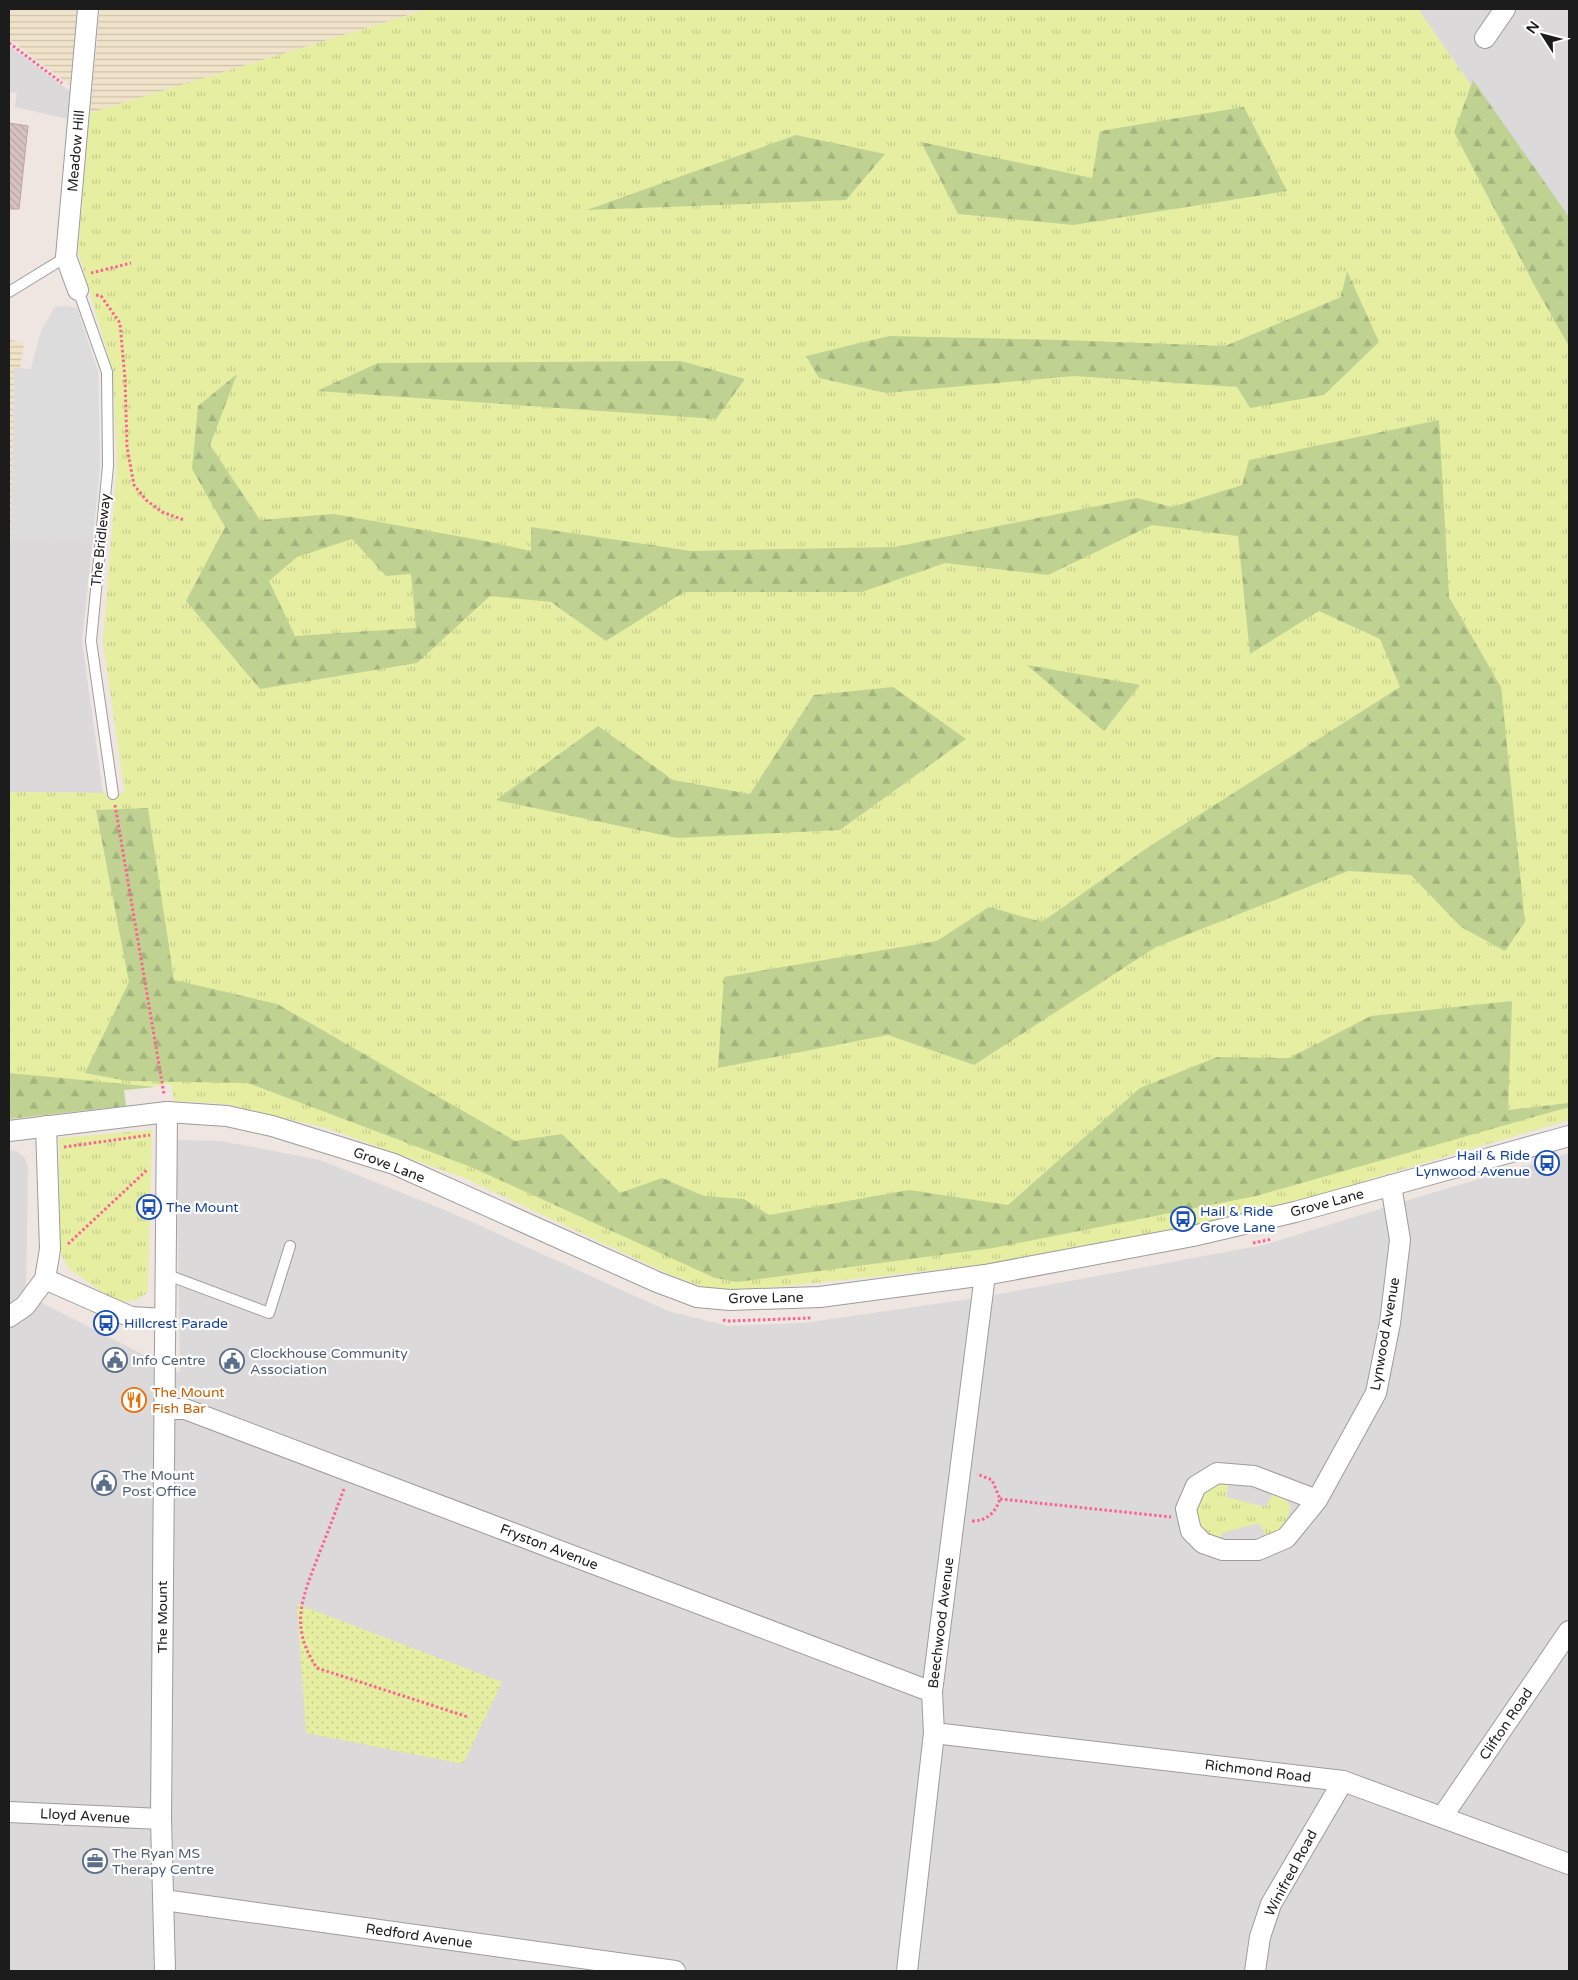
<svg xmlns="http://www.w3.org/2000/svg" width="1578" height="1980" font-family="'Varela Round',sans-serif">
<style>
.residential{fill:#dbd9da}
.farmland{fill:url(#farmland-rules)}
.grass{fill:url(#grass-tufts)}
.forest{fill:url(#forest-firs);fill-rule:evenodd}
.garden{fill:url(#garden-dots)}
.parking{fill:#dcdcdc}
.building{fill:url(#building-back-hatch);stroke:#c2a3a2}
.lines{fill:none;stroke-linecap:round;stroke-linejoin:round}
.lane-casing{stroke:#9d9d9d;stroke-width:12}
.street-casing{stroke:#9d9d9d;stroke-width:22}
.path{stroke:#ff6291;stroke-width:3;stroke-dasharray:2.5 2.5;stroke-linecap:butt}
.lane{stroke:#fff;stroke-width:10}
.street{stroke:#fff;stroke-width:20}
.labels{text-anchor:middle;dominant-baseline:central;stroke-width:4.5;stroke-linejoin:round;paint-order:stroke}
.street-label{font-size:14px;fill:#1c1c1c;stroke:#fff}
.transit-label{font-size:14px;fill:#164399;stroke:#fff;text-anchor:start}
.service-label{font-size:14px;fill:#4e5e75;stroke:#fff;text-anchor:start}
.food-label{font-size:14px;fill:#c56008;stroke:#fff;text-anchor:start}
</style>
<defs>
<pattern id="farmland-rules" width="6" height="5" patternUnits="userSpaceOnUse" patternTransform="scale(1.25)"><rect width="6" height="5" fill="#f0e3ca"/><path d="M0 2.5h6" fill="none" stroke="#cdc2ad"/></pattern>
<pattern id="grass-tufts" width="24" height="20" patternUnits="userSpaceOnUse" patternTransform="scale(1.25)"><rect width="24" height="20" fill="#e6eea2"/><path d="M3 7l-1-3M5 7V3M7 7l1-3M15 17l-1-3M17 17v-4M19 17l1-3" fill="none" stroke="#c5cc8b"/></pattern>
<pattern id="forest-firs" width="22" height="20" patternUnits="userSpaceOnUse" patternTransform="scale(1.25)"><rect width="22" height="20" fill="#bfd292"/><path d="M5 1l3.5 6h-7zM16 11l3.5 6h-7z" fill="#a4b47d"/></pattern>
<pattern id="garden-dots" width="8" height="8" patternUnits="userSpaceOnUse" patternTransform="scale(1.25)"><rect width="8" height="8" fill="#e6eea2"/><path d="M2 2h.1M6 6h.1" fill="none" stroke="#c5cc8b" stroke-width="1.8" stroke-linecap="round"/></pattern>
<pattern id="building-back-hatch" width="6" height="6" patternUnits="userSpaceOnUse" patternTransform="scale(1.25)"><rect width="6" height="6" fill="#d6c2c1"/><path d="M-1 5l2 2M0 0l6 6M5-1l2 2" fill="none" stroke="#b7a6a5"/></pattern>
</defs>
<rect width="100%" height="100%" fill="#efe5e1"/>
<g class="residential">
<path d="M1418,9H1569V226Z"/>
<path d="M9,46L71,92L69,119L15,107L17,93L9,92Z"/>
<path d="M93,537L82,641L103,793L9,792V539Z"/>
<path d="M176,1140L221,1141L320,1160L452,1213L668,1311L728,1326L804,1323L983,1297L1264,1245L1425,1195L1569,1153V1971H9V1150L18,1152L24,1157L28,1166L26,1295L180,1373Z"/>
</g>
<g class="farmland">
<path d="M9,9H77L71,86L9,39Z"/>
<path d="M100,9H428L90,113Z"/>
<path d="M9,340L24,342L20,368H14L11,539H9Z"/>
</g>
<g class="grass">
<path d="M428,9H1418L1569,226V1120L1387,1174L1258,1216L982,1265L751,1290L718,1292L673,1276L464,1178L326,1128L226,1104L174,1101L171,1084L9,1105V792L125,793L103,642L117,467L113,372L78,251L90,113Z"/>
<path d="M152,1130L148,1292L136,1300L124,1302L109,1297L68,1268L60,1251L59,1138Z"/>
<path d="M1230,1480L1226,1497L1266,1507L1274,1491L1281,1494L1291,1507C1286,1523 1283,1531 1267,1538L1259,1523L1222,1533L1220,1542C1216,1540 1209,1538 1205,1535C1190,1521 1195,1491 1214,1483C1218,1481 1225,1481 1230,1480Z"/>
</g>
<g class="forest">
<path d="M1473,80L1569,217V346L1538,292L1454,132Z"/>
<path d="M1244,107L1287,191L1073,225L958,214L921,142L1092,178L1100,131Z"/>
<path d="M796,135L885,154L846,200L587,210Z"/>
<path d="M1347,271L1379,342L1324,395L1250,408L1237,387L1074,376L886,393L819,378L806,356L889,336L1062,340L1225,346L1341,297Z"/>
<path d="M681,361L745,379L716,419L317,391L378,363Z"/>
<path d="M237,374L210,445L260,520L334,514L485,541L531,551V527L691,551L895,547L1137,498L1172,507L1242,485L1249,460L1439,420L1449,597L1501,687L1525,922L1505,951L1461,927L1411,875L1348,871L1156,947L974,1065L888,1035L718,1068L724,977L937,941L989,907L1042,922L1147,848L1400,687L1380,639L1319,611L1250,654L1238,536L1152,525L1048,575L945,563L862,592H684L606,641L551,602L490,596L417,663L260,689L186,601L225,527L192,469L198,406ZM352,539L386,576L411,574L416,628L295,636L269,581L297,557Z"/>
<path d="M1027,665L1140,685L1104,731Z"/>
<path d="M893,687L966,739L840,830L677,838L496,800L598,726L673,780L750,794L814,695Z"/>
<path d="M148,808L174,980L277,1004L515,1141L562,1134L620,1193L662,1178L704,1196L744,1199L769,1215L909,1190L1008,1205L1140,1088L1217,1057L1289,1058L1371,1016L1512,1001L1508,1110L1569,1103V1107L1256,1196L993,1248L737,1282L715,1278L471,1167L248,1083L128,1081L85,1073L129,982L96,810Z"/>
<path d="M9,1073L155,1087L124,1090L126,1106L9,1119Z"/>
</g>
<path class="garden" d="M297,1604L502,1682L463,1764L306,1733Z"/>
<path class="parking" d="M67,306L77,308L98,372L100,464L93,537L11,539L14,368L31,369L41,331L55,307Z"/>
<path class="building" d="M9,123L28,126L19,209H9Z"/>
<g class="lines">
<defs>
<g id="lane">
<path d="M78,290L107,372L108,466L91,641L113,794"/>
<path d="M9,292L66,257"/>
<path d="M165,1274L269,1313L290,1246"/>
</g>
<g id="street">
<path d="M1485,38L1505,9"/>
<path d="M78,290L66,257L88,9"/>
<path d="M9,1131L167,1112L227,1116L272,1126L394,1164L657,1282L697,1297L730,1300L820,1297L985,1275L1193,1236L1295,1212L1569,1136"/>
<path d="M45,1279L131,1317L165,1319"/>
<path d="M9,1317L25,1306L45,1279L50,1249L46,1126"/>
<path d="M164,1409H185L932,1692"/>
<path d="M1317,1500L1254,1476L1217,1473L1196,1486L1186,1509L1191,1531L1203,1543L1223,1550H1258L1286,1538L1317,1500L1376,1393L1390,1323L1400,1240L1391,1185"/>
<path d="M934,1733L1343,1781L1569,1864"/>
<path d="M9,1812L161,1819"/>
<path d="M1442,1817L1569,1631"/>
<path d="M164,1900L675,1971"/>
<path d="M165,1971L161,1819L167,1112"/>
<path d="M907,1971L934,1733L932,1692L985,1275"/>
<path d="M1255,1971L1260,1937L1271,1904L1343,1781"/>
</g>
</defs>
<use href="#lane" class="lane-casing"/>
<use href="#street" class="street-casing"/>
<g class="path">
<path d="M9,43L62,83"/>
<path d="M91,273L131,263"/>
<path d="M96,295L101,296L120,323L125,379L127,447L134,485L146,500L162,512L184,520"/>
<path d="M115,805L164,1094"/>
<path d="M64,1147L150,1135"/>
<path d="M1253,1243L1272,1239"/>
<path d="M68,1244L147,1170"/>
<path d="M723,1320L729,1321L811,1318"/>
<path d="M344,1489C336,1510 328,1532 319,1554C303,1597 288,1625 317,1668L468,1717"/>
<path d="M1000,1499L1171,1517"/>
<path d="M972,1521C987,1521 995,1513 1000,1499L992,1480L977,1474"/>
</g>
<use href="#lane" class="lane"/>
<use href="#street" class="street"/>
</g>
<defs>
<symbol id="bus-ring" viewBox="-11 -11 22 22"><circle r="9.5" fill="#fff" stroke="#1a4fb4" stroke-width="1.5"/><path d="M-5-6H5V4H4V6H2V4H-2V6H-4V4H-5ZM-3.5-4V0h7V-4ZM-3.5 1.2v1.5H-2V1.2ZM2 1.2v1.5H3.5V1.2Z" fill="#1a4fb4"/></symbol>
<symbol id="civic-ring" viewBox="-11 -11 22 22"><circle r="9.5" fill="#fff" stroke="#5c6f8a" stroke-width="1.5"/><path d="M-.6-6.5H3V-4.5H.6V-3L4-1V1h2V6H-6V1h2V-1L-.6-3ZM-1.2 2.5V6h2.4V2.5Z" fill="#5c6f8a"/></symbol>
<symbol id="restaurant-ring" viewBox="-11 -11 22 22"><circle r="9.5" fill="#fff" stroke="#e8710a" stroke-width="1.5"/><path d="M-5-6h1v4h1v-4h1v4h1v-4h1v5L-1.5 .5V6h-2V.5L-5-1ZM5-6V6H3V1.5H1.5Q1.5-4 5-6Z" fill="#e8710a"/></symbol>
<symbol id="office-ring" viewBox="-11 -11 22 22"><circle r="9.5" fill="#fff" stroke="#5c6f8a" stroke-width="1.5"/><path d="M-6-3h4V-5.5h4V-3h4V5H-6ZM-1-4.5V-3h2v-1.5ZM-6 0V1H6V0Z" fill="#5c6f8a"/></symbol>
</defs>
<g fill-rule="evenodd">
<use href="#bus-ring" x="1533" y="1149" width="28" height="28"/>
<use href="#bus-ring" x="135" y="1193" width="28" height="28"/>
<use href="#bus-ring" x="1169" y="1205" width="28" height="28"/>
<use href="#bus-ring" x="92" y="1309" width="28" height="28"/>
<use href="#civic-ring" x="101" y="1346" width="28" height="28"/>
<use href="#civic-ring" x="218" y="1347" width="28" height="28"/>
<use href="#restaurant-ring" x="120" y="1386" width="28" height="28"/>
<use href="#civic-ring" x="90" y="1469" width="28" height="28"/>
<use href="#office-ring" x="81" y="1847" width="28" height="28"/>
</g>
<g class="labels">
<g class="street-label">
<text transform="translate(76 151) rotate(-85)">Meadow Hill</text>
<text transform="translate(101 540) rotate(-84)">The Bridleway</text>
<text transform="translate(389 1165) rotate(21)">Grove Lane</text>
<text transform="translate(1327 1203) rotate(-15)">Grove Lane</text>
<text transform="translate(766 1298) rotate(-1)">Grove Lane</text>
<text transform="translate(1385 1334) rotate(-80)">Lynwood Avenue</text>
<text transform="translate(549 1547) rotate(21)">Fryston Avenue</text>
<text transform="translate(162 1617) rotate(-90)">The Mount</text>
<text transform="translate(941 1623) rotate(-83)">Beechwood Avenue</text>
<text transform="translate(1506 1724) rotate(-56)">Clifton Road</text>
<text transform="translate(1258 1771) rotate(7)">Richmond Road</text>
<text transform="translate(85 1816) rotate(3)">Lloyd Avenue</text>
<text transform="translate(1291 1873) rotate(-62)">Winifred Road</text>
<text transform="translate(419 1936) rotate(8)">Redford Avenue</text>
</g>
<g class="transit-label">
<text x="1530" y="1155" text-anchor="end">Hail &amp; Ride<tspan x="1530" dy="16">Lynwood Avenue</tspan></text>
<text x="166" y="1207">The Mount</text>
<text x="1200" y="1211">Hail &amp; Ride<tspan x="1200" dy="16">Grove Lane</tspan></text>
<text x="124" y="1323">Hillcrest Parade</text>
</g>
<g class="service-label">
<text x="250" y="1353">Clockhouse Community<tspan x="250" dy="16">Association</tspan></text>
<text x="132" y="1360">Info Centre</text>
<text x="122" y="1475">The Mount<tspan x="122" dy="16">Post Office</tspan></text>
<text x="112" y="1853">The Ryan MS<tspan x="112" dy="16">Therapy Centre</tspan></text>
</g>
<g class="food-label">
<text x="152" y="1392">The Mount<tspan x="152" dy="16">Fish Bar</tspan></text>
</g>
</g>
<rect width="1578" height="1980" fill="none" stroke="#1c1c1c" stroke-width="20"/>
<g transform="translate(1543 35) rotate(306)" stroke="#ffffff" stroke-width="4" paint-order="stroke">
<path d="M0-4L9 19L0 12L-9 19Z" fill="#1c1c1c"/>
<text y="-8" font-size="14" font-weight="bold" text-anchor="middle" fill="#1c1c1c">N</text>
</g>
</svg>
